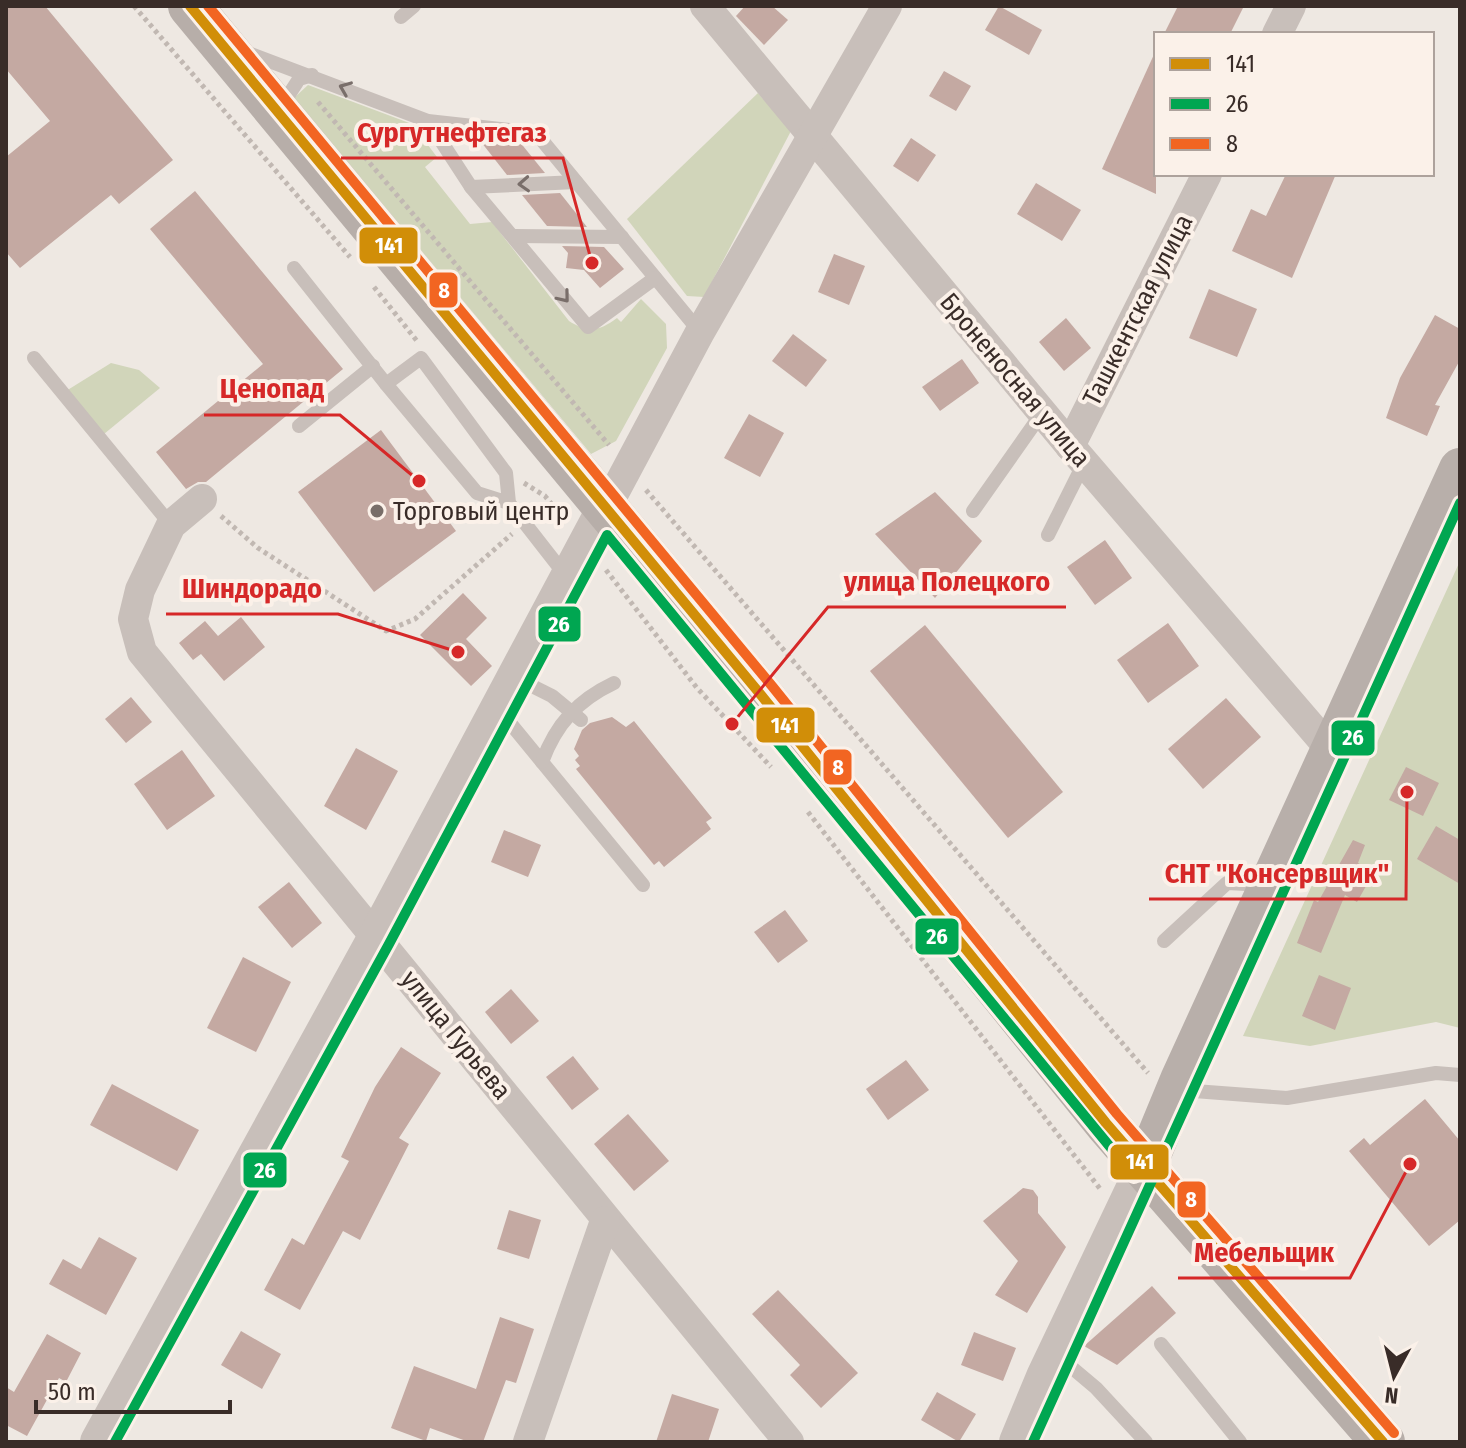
<svg xmlns="http://www.w3.org/2000/svg" width="1466" height="1448" font-family="'Fira Sans Condensed',sans-serif">
<style>
.green{fill:#d1d5ba}
.building{fill:#c4a9a2}
.lines{fill:none;stroke-linecap:round;stroke-linejoin:round}
.path{stroke:#c1b8b2;stroke-width:5;stroke-dasharray:4 4;stroke-linecap:butt}
.service{stroke:#c8bfba;stroke-width:14}
.minor{stroke:#c8bfba;stroke-width:30}
.tertiary{stroke:#c8bfba;stroke-width:38}
.secondary{stroke:#b8afaa;stroke-width:42}
.primary{stroke:#b7aea9;stroke-width:44}
.bus-1-casing{stroke:#fbf1e9;stroke-width:16}
.bus-2-casing{stroke:#fbf1e9;stroke-width:16}
.bus-3-casing{stroke:#fbf1e9;stroke-width:16}
.bus-1{stroke:#d18e08;stroke-width:10}
.bus-2{stroke:#00a651;stroke-width:10}
.bus-3{stroke:#f26522;stroke-width:10}
.oneway{stroke:#796e6a}
.poi-dot{fill:#786e69;stroke:#fbf1e9;stroke-width:3}
.labels{text-anchor:middle;dominant-baseline:central;stroke-width:8;stroke-linejoin:round;paint-order:stroke}
.street-label{font-size:26px;fill:#392c28;stroke:#fbf1e9}
.poi-label{font-size:26px;fill:#392c28;stroke:#fbf1e9;text-anchor:start}
.leader{fill:none;stroke:#d62828;stroke-width:3}
.callout-dot{fill:#d62828;stroke:#fbf1e9;stroke-width:3}
.callout-label{font-size:28px;text-anchor:middle;font-weight:bold;fill:#d62828;stroke:#fbf1e9;stroke-width:8;stroke-linejoin:round;paint-order:stroke}
.line-badge{stroke:#fbf1e9;stroke-width:3}
.badge-label{font-size:22px;text-anchor:middle;font-weight:bold;fill:#fff}
</style>
<rect width="100%" height="100%" fill="#eee8e2"/>
<g class="green">
<path d="M308,85L412,124L437,157L425,167L470,224L492,222L569,321C588,333 600,331 617,318L621,322L641,299L666,324L667,348L616,441L591,454L294,98Z"/>
<path d="M758,93L791,131L704,297L687,296L627,219Z"/>
<path d="M111,363L139,370L160,388L104,434L66,391Z"/>
<path d="M1460,561V1028L1436,1022L1310,1046L1243,1036Z"/>
</g>
<g class="building">
<path d="M6,6H45L173,160L119,204L111,195L20,268L6,252V157L50,121L6,69Z"/>
<path d="M745,6H772L788,20L764,45L736,16Z"/>
<path d="M999,6L1042,30L1029,55L985,30Z"/>
<path d="M1178,6H1244L1230,34H1164Z"/>
<path d="M1156,50V194L1102,169Z"/>
<path d="M944,71L971,86L956,111L929,96Z"/>
<path d="M478,138L519,141L545,173L507,175Z"/>
<path d="M911,138L936,155L918,182L893,166Z"/>
<path d="M1286,174H1336L1292,278L1232,251L1251,209L1266,216Z"/>
<path d="M1036,183L1081,210L1062,241L1017,214Z"/>
<path d="M195,191L343,369L206,482H198L186,489L156,452L263,364L150,229Z"/>
<path d="M560,193L587,227L547,226L522,195Z"/>
<path d="M562,246L604,247L624,269L600,288L584,270L566,268L568,253Z"/>
<path d="M834,254L865,266L849,305L818,292Z"/>
<path d="M1209,289L1257,309L1237,357L1189,338Z"/>
<path d="M1435,315L1460,329V360L1435,405L1440,406L1427,436L1386,418L1400,378Z"/>
<path d="M1066,318L1091,348L1064,371L1039,342Z"/>
<path d="M793,334L827,360L806,387L772,361Z"/>
<path d="M962,359L979,383L940,411L922,387Z"/>
<path d="M749,414L784,433L760,477L724,458Z"/>
<path d="M381,430L456,531L374,592L298,492Z"/>
<path d="M935,492L982,541L935,598L875,534Z"/>
<path d="M1105,540L1132,578L1095,605L1067,567Z"/>
<path d="M463,593L487,618L466,639L492,666L471,686L420,635Z"/>
<path d="M241,617L265,647L224,681L201,654L193,660L179,643L205,621L218,636Z"/>
<path d="M1168,623L1199,666L1148,703L1117,660Z"/>
<path d="M925,625L1063,792L1008,838L870,671Z"/>
<path d="M131,697L152,722L126,743L105,719Z"/>
<path d="M1226,698L1261,737L1203,789L1168,749Z"/>
<path d="M612,717L626,727L634,721L712,818L706,822L711,829L664,867L659,861L654,865L576,769L580,766L575,760L579,756L574,749L582,730L590,723Z"/>
<path d="M356,748L398,771L366,830L324,806Z"/>
<path d="M182,750L215,796L167,830L134,784Z"/>
<path d="M1406,767L1439,783L1423,816L1389,800Z"/>
<path d="M1436,826L1460,840V884L1417,859Z"/>
<path d="M504,830L541,845L528,877L491,862Z"/>
<path d="M1353,840L1365,845L1358,863L1374,872L1357,902L1345,895L1321,953L1297,943L1314,900L1318,902Z"/>
<path d="M289,882L322,923L292,948L258,907Z"/>
<path d="M785,910L808,941L778,963L754,932Z"/>
<path d="M243,957L291,982L256,1052L207,1028Z"/>
<path d="M1319,975L1351,988L1335,1030L1302,1016Z"/>
<path d="M511,989L539,1021L511,1044L485,1012Z"/>
<path d="M401,1047L441,1073L399,1138L409,1144L360,1240L343,1231L300,1310L264,1290L292,1238L304,1245L349,1161L341,1157L375,1087Z"/>
<path d="M573,1056L599,1089L572,1110L546,1077Z"/>
<path d="M906,1060L929,1090L888,1120L866,1089Z"/>
<path d="M112,1084L199,1130L177,1171L90,1125Z"/>
<path d="M1425,1099L1460,1141V1220L1429,1246L1349,1151L1364,1138L1370,1145Z"/>
<path d="M628,1114L669,1161L634,1191L594,1144Z"/>
<path d="M1023,1188L1033,1190L1038,1197V1213L1066,1247L1027,1313L995,1295L1018,1261L983,1221Z"/>
<path d="M509,1210L541,1220L529,1259L497,1249Z"/>
<path d="M99,1237L137,1258L106,1315L49,1284L63,1259L81,1269Z"/>
<path d="M1152,1286L1176,1313L1117,1365L1084,1346Z"/>
<path d="M778,1290L858,1373L821,1408L790,1375L800,1365L752,1314Z"/>
<path d="M500,1317L534,1329L516,1383L506,1380L483,1442H469L430,1428L426,1441L391,1428L414,1366L476,1389Z"/>
<path d="M241,1331L281,1354L262,1389L221,1365Z"/>
<path d="M974,1332L1016,1348L1003,1381L961,1365Z"/>
<path d="M47,1334L81,1353L66,1382L59,1378L27,1436L6,1425V1387L14,1392Z"/>
<path d="M937,1392L976,1414L959,1442L921,1420Z"/>
<path d="M672,1394L719,1409L708,1442H656Z"/>
</g>
<g class="lines">
<g class="path">
<path d="M134,6L350,257"/>
<path d="M318,102L609,445"/>
<path d="M374,287L417,341"/>
<path d="M524,483L545,496L566,522"/>
<path d="M646,490L1148,1073"/>
<path d="M221,516L258,548L386,631L415,619L512,534"/>
<path d="M606,570L697,688L771,767"/>
<path d="M808,812L1101,1190"/>
</g>
<g class="service">
<path d="M401,17L414,6"/>
<path d="M243,51L428,121L536,133L700,332"/>
<path d="M281,107L299,79L312,75"/>
<path d="M428,121L471,187L588,327L655,278"/>
<path d="M471,187L576,182"/>
<path d="M514,236L622,237"/>
<path d="M294,268L386,384"/>
<path d="M34,358L171,525"/>
<path d="M299,426L373,366"/>
<path d="M509,503L477,493L386,384L421,358L506,473L509,503L566,576"/>
<path d="M973,511L1042,413"/>
<path d="M1048,535L1084,463"/>
<path d="M518,679L552,696L581,720"/>
<path d="M501,712L643,885"/>
<path d="M542,762C556,724 578,700 614,683"/>
<path d="M1164,941L1227,883L1266,885"/>
<path d="M1181,1090L1287,1098L1436,1073L1460,1075"/>
<path d="M1161,1344L1240,1442"/>
<path d="M1058,1356L1096,1388L1146,1442"/>
</g>
<g class="minor">
<path d="M705,6L1070,446L1331,750"/>
<path d="M1277,34L1291,6"/>
<path d="M1070,446L1207,174"/>
<path d="M202,499L171,525L140,590L133,619L142,652L789,1442"/>
<path d="M605,510L700,332L887,6"/>
<path d="M528,1442L605,1221"/>
</g>
<g class="tertiary">
<path d="M99,1442L377,937L605,510"/>
<path d="M1018,1442L1045,1377L1145,1167"/>
</g>
<path class="secondary" d="M1145,1167L1181,1080L1460,469"/>
<path class="primary" d="M190,6L761,695L1106,1123L1383,1442"/>
<defs>
<path id="bus-1" d="M190,6L761,695L1106,1123L1383,1442"/>
<g id="bus-2">
<path d="M115,1442L389,944L607,535L1134,1176"/>
<path d="M1033,1442L1460,503"/>
</g>
<path id="bus-3" d="M208,6L772,686L1117,1114L1394,1433"/>
</defs>
<use href="#bus-1" class="bus-1-casing"/>
<use href="#bus-2" class="bus-2-casing"/>
<use href="#bus-3" class="bus-3-casing"/>
<use href="#bus-1" class="bus-1"/>
<use href="#bus-2" class="bus-2"/>
<use href="#bus-3" class="bus-3"/>
</g>
<defs><path id="oneway-chevron" d="M-2-3.5L2.5 0L-2 3.5" fill="none" stroke-width="1.6" stroke-linecap="round" stroke-linejoin="round" transform="scale(2)"/></defs>
<g class="oneway">
<use href="#oneway-chevron" transform="translate(345 88) rotate(-158)"/>
<use href="#oneway-chevron" transform="translate(524 184) rotate(177)"/>
<use href="#oneway-chevron" transform="translate(564 297) rotate(51)"/>
</g>
<circle class="poi-dot" cx="377" cy="511" r="8"/>
<g class="labels">
<g class="street-label">
<text transform="translate(1138 310) rotate(-63)">Ташкентская улица</text>
<text transform="translate(1015 380) rotate(50)">Броненосная улица</text>
<text transform="translate(456 1035) rotate(51)">улица Гурьева</text>
</g>
<g class="poi-label">
<text x="393" y="511">Торговый центр</text>
</g>
</g>
<path class="leader" d="M592 263L563 158H341M419 481L340 415H204M732 724L828 607H1066M458 652L338 614H166M1407 792L1406 899H1149M1410 1164L1350 1278H1178"/>
<g class="callout-dot">
<circle cx="592" cy="263" r="8"/>
<circle cx="419" cy="481" r="8"/>
<circle cx="732" cy="724" r="8"/>
<circle cx="458" cy="652" r="8"/>
<circle cx="1407" cy="792" r="8"/>
<circle cx="1410" cy="1164" r="8"/>
</g>
<g class="callout-label">
<text x="452" y="142">Сургутнефтегаз</text>
<text x="272" y="398">Ценопад</text>
<text x="947" y="591">улица Полецкого</text>
<text x="252" y="598">Шиндорадо</text>
<text x="1277" y="883">СНТ "Консервщик"</text>
<text x="1264" y="1262">Мебельщик</text>
</g>
<g class="line-badge">
<rect x="358" y="226" width="61" height="39" rx="8" fill="#d18e08"/>
<rect x="428" y="271" width="31" height="38" rx="8" fill="#f26522"/>
<rect x="537" y="605" width="45" height="38" rx="8" fill="#00a651"/>
<rect x="755" y="706" width="61" height="38" rx="8" fill="#d18e08"/>
<rect x="1330" y="719" width="46" height="38" rx="8" fill="#00a651"/>
<rect x="822" y="748" width="31" height="38" rx="8" fill="#f26522"/>
<rect x="914" y="917" width="46" height="39" rx="8" fill="#00a651"/>
<rect x="1109" y="1143" width="61" height="38" rx="8" fill="#d18e08"/>
<rect x="242" y="1151" width="46" height="38" rx="8" fill="#00a651"/>
<rect x="1176" y="1180" width="31" height="39" rx="8" fill="#f26522"/>
</g>
<g class="badge-label">
<text x="389" y="253">141</text>
<text x="444" y="298">8</text>
<text x="559" y="632">26</text>
<text x="785" y="733">141</text>
<text x="1353" y="745">26</text>
<text x="838" y="775">8</text>
<text x="937" y="944">26</text>
<text x="1140" y="1169">141</text>
<text x="265" y="1178">26</text>
<text x="1191" y="1207">8</text>
</g>
<rect width="1466" height="1448" fill="none" stroke="#392c28" stroke-width="16"/>
<rect x="1154" y="32" width="280" height="144" fill="#fbf1e9" stroke="#ada29c" stroke-width="2"/>
<rect x="1170" y="58" width="40" height="12" fill="#d18e08" stroke="#ada29c" stroke-width="2"/>
<text x="1226" y="72" font-size="24" fill="#392c28">141</text>
<rect x="1170" y="98" width="40" height="12" fill="#00a651" stroke="#ada29c" stroke-width="2"/>
<text x="1226" y="112" font-size="24" fill="#392c28">26</text>
<rect x="1170" y="138" width="40" height="12" fill="#f26522" stroke="#ada29c" stroke-width="2"/>
<text x="1226" y="152" font-size="24" fill="#392c28">8</text>
<g transform="translate(1394 1376) rotate(187)" stroke="#fbf1e9" stroke-width="6" paint-order="stroke">
<path d="M0-6L14 30L0 20L-14 30Z" fill="#392c28"/>
<text y="-12" font-size="22" font-weight="bold" text-anchor="middle" fill="#392c28">N</text>
</g>
<path d="M36 1400v12h194v-12" fill="none" stroke="#392c28" stroke-width="4"/>
<text x="48" y="1400" font-size="24" fill="#392c28" stroke="#fbf1e9" stroke-width="6" paint-order="stroke">50 m</text>
</svg>
